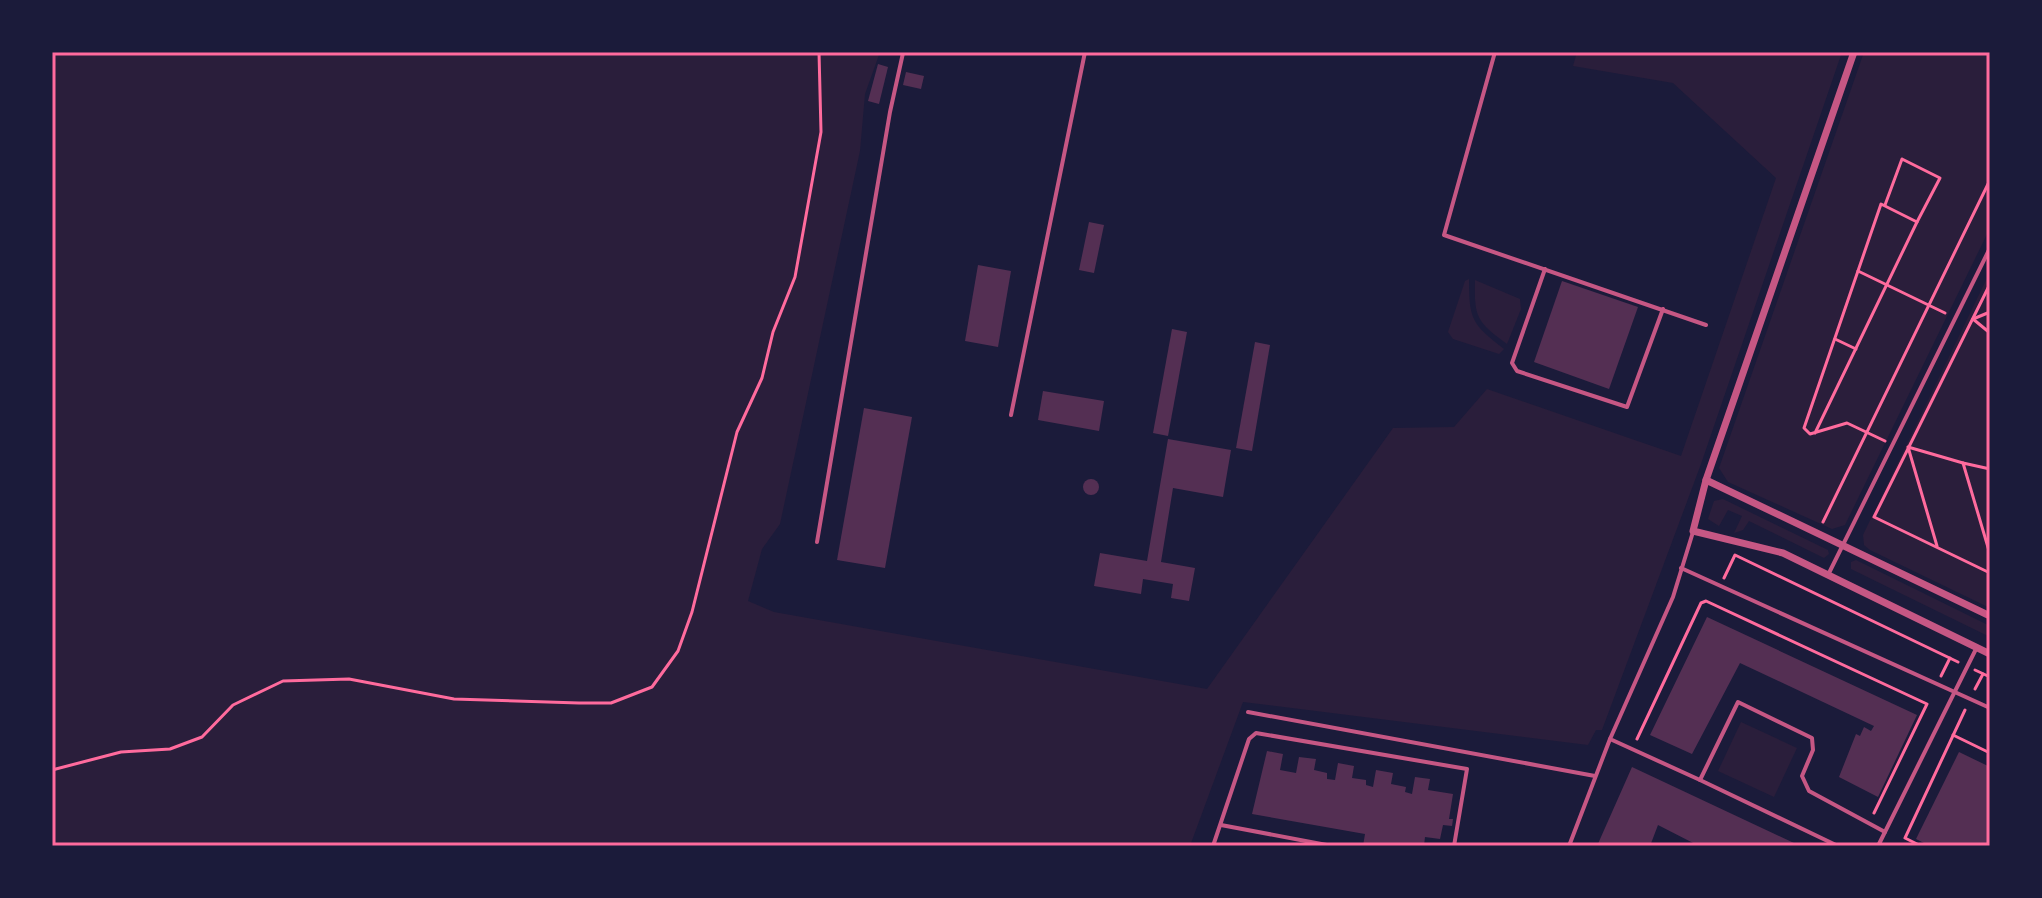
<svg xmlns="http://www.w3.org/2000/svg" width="2042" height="898" font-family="'IBM Plex Sans',sans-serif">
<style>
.green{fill:#2a1e3b}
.building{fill:#542f53}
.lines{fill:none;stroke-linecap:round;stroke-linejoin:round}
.path{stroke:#ff6b9d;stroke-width:3}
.service{stroke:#c65784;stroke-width:4}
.minor{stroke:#c65784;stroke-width:7}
.neatline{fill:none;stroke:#ff6b9d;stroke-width:3}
</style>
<rect width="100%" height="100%" fill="#1b1b3a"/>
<g class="green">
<path d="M52,52H880L865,94L860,151L780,524L762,549L748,601L774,612L1207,689L1393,428L1454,427L1487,389L1681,456L1776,178L1673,83L1573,66L1577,52H1842L1701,464L1602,730H1596L1588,745L1243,702L1190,846H52Z"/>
<path d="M1864,52H1990V228L1845,525L1832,529L1728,482L1719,468Z"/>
<path d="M1990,272V608L1870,550L1864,545L1863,535Z"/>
<path d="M1469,279C1469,320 1472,324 1504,349L1499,354L1453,339L1448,332L1465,281Z"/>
<path d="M1475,280L1520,299L1521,309L1507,344C1477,322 1474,318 1475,280Z"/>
<path d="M1723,499L1828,550L1829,554L1824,558L1749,521L1743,530L1734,533L1742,516L1728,510L1719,526L1708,519L1714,501Z"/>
<path d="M1856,560L1990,626V637L1851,569V562Z"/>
<path d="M1741,722L1797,748L1774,797L1718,771Z"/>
</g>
<g class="building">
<path d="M878,64L888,67L879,104L868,101Z"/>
<path d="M906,72L924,76L921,89L903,85Z"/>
<path d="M1089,222L1104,225L1094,273L1079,270Z"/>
<path d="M978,265L1011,271L998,347L965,341Z"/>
<path d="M1562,281L1638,307L1609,389L1534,362Z"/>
<path d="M1172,329L1187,332L1168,436L1153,433Z"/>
<path d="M1255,342L1270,345L1252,451L1236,448Z"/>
<path d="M1043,391L1104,401L1099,431L1038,420Z"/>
<path d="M864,408L912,417L885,568L837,560Z"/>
<path d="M1168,439L1231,450L1223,497L1173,488L1161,562L1195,568L1189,601L1171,598L1173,584L1143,579L1141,594L1094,586L1100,553L1147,561Z"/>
<circle cx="1091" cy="487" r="8"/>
<path d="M1707,617L1917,715L1878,797L1839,777L1856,734L1860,736L1864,727L1871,731L1874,726L1740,663L1692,754L1650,735Z"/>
<path d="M1267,751L1283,754L1280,770L1296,773L1299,757L1316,759L1314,770L1327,773V779L1335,780L1338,763L1354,766L1352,778L1366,780V785L1373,787L1376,770L1393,773L1391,784L1406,787L1405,792L1412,794L1415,777L1430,779L1428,790L1453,794L1449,819H1453L1452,826L1443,825L1440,839L1425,837L1424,846H1363L1365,834L1252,814Z"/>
<path d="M1959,752L1990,767V846H1930L1916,839Z"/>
<path d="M1632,767L1794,843L1793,846H1699L1658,825L1650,846H1597Z"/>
</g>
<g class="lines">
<g class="path">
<path d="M1885,205L1902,159L1940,178L1917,222"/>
<path d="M1858,271L1945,313"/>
<path d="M1990,284L1874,517L1990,573"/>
<path d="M1973,319L1990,333"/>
<path d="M1973,319L1990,312"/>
<path d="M1835,339L1856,349"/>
<path d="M1815,433L1917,222L1881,204L1804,428L1810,434L1847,423L1885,441"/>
<path d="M1990,469L1963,463L1990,554"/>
<path d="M1823,522L1990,180"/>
<path d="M1937,546L1908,447L1963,463"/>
<path d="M1724,578L1735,555L1958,662"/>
<path d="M1975,670L1990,677"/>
<path d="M1941,676L1950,658"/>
<path d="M1975,689L1983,674"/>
<path d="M1953,735L1990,753"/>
<path d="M1637,739L1701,603L1706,601L1927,704L1874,813"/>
<path d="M52,770L121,752L170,749L202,737L233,705L283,681L349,679L454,699L579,703H611L652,687L678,651L692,612L737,432L762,378L773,332L795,277L821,132L819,52"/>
<path d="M1921,846L1905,838L1965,710"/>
</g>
<g class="service">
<path d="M1495,52L1444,235L1706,325"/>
<path d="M1545,269L1512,363L1517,371L1627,407L1663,309"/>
<path d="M1011,415L1085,52"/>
<path d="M1693,532L1673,597L1610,739L1700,780L1738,702L1812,738L1813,750L1802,776L1809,791L1885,832"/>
<path d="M817,542L890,112L903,53L908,52"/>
<path d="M1681,568L1990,708"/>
<path d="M1828,575L1990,248"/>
<path d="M1248,712L1595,776"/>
<path d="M1700,780L1838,846"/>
<path d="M1221,825L1332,846"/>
<path d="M1213,846L1249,739L1256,733L1467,769L1454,846"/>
<path d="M1569,846L1610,739"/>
<path d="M1878,846L1977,647"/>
</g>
<g class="minor">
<path d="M1854,52L1706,480L1693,531L1783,553L1990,654"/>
<path d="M1706,480L1990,616"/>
</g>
</g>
<rect width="2042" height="898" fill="none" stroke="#1b1b3a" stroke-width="108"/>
<rect x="54" y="54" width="1934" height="790" class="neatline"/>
</svg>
